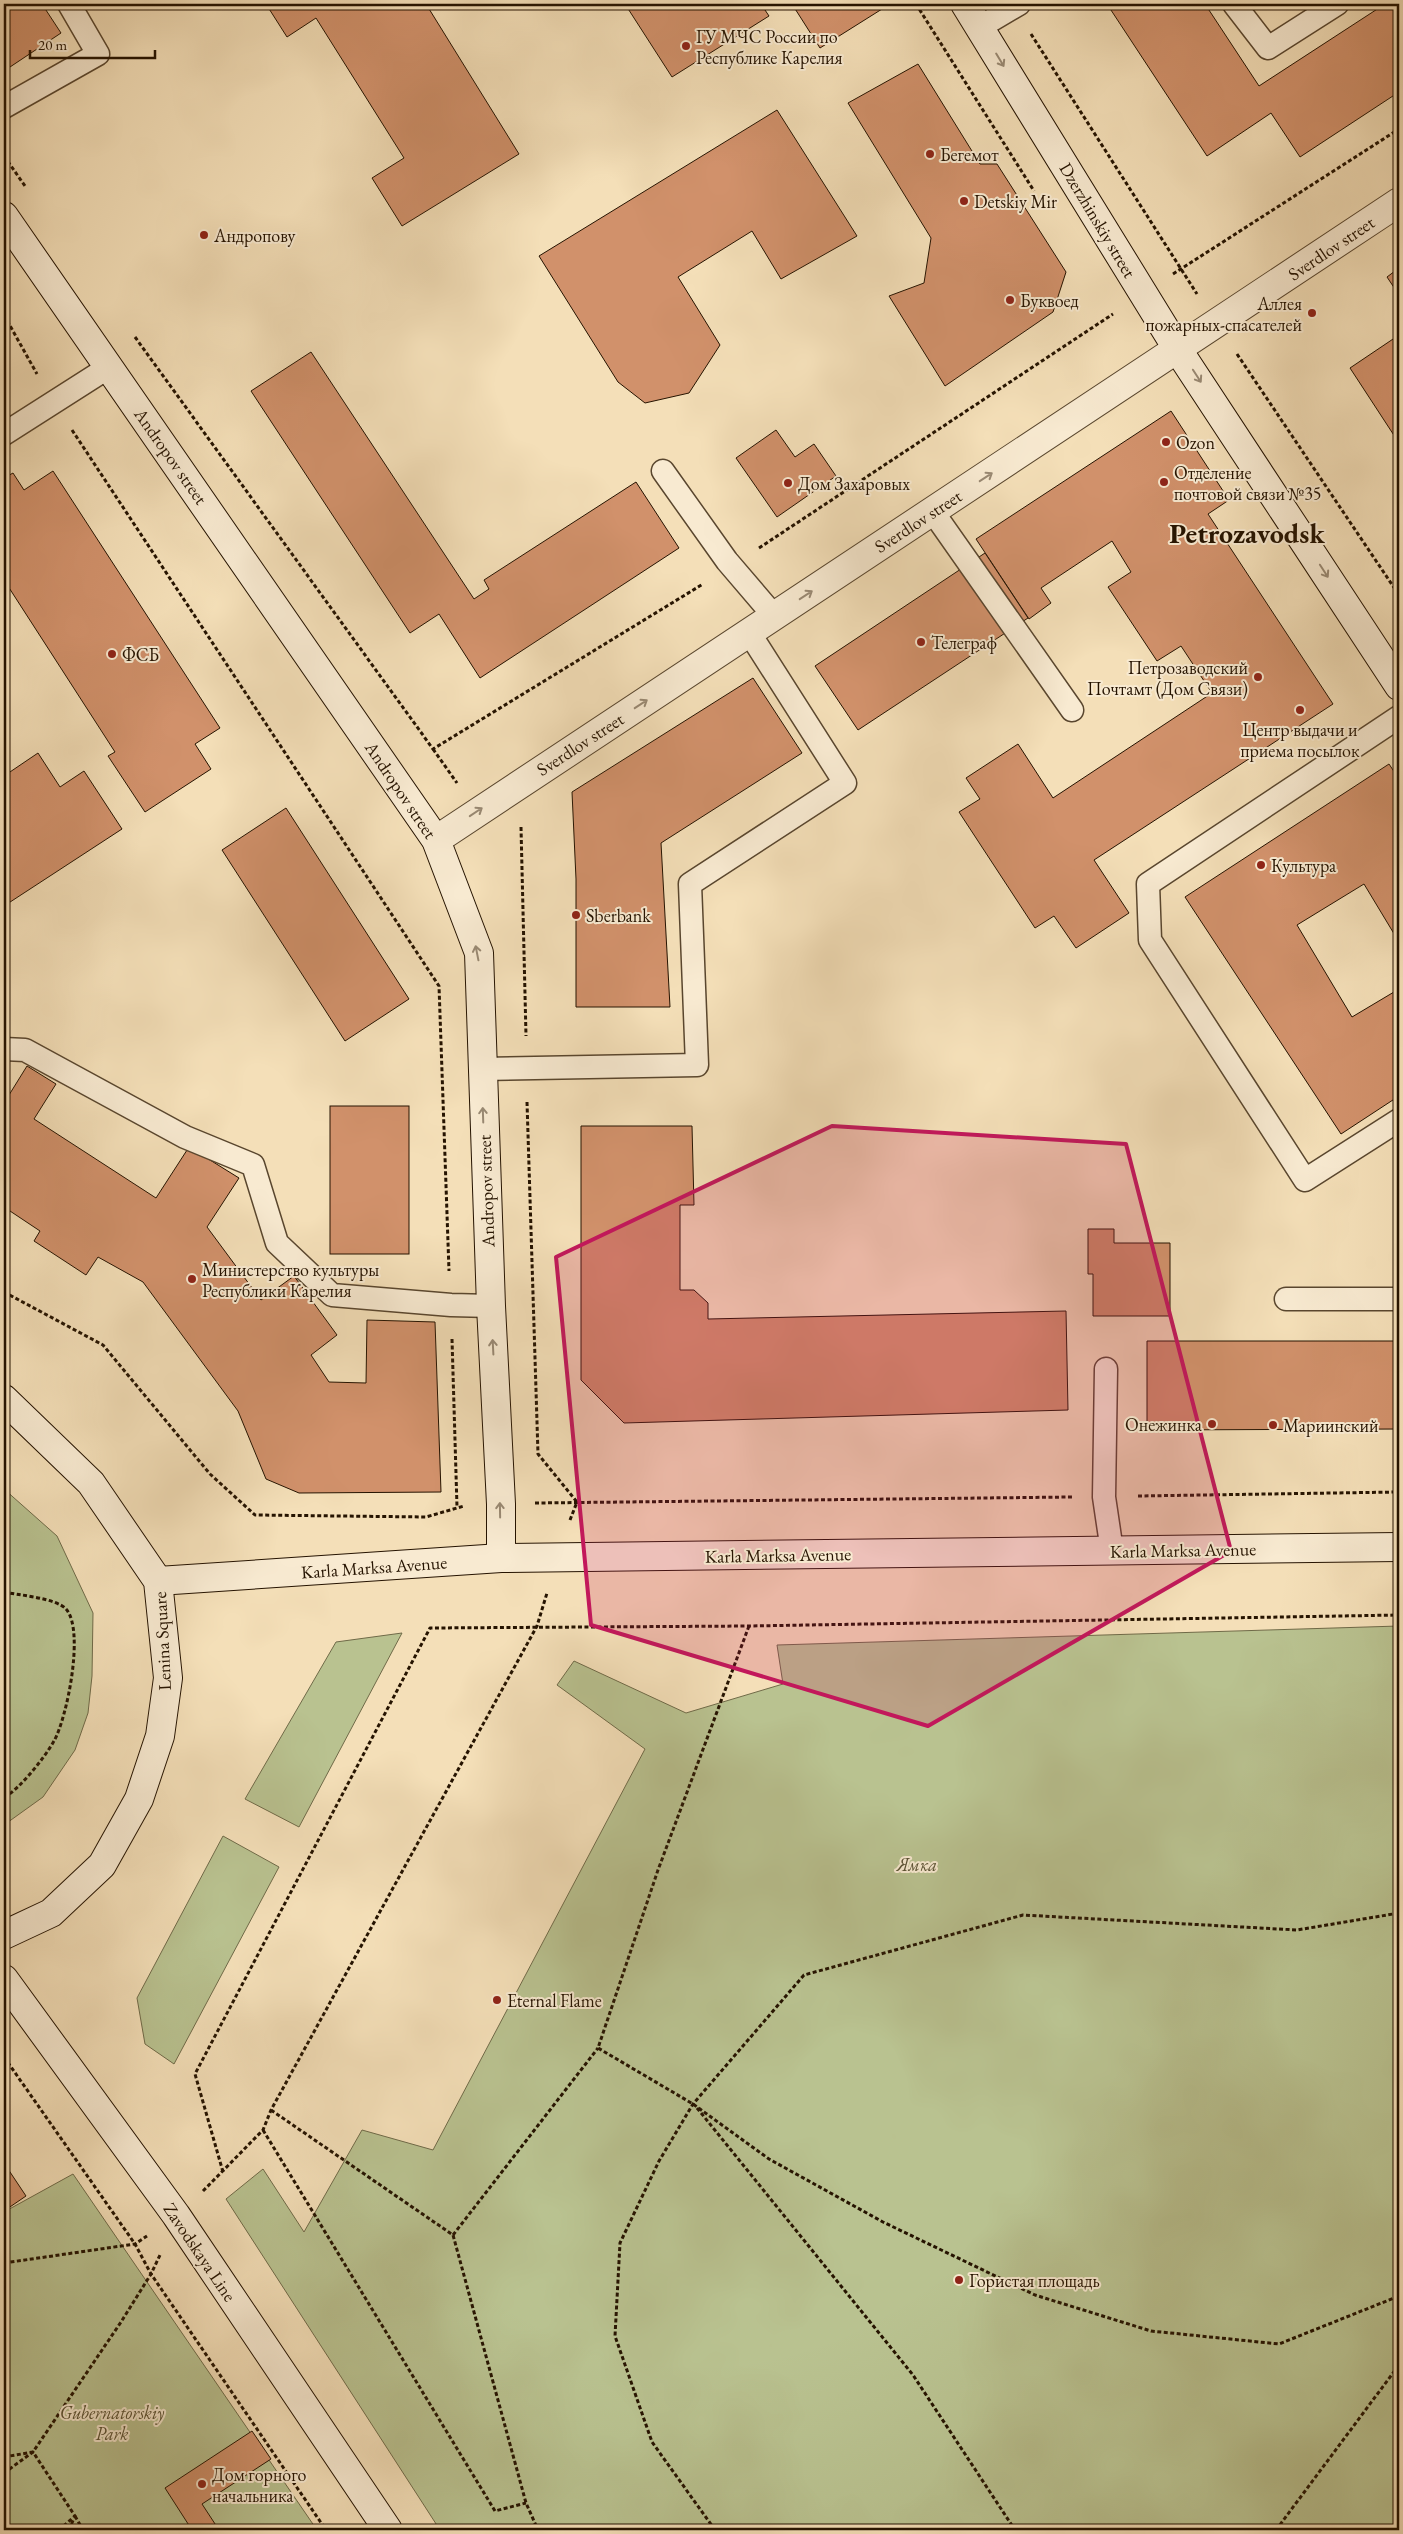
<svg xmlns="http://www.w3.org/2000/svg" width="1403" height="2534" font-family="'EB Garamond',serif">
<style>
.green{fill:#b9c290;stroke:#6f6a48}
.building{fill:#d1916b;stroke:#251300}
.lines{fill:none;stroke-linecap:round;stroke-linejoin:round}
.lane-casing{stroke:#59462e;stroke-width:25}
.street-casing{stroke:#59462e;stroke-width:30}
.secondary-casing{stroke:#251300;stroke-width:30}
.path{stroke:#251300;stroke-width:3;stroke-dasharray:4 2.5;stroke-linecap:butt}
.lane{stroke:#f8ead1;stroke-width:22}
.street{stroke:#f8ead1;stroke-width:28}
.secondary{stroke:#f8ead1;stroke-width:28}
.oneway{stroke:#998973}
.marked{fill:#c2185b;fill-opacity:0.2;stroke:#c2185b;stroke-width:4;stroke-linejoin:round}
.poi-dot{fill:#8f2418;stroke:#f8ead1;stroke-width:2}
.labels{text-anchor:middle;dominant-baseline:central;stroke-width:4;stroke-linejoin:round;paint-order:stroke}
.poi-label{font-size:18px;fill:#251300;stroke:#f8ead1;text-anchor:start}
.street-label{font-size:18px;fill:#251300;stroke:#f8ead1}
.park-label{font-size:18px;font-style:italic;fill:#595032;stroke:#f8ead1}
.town-label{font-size:28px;font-weight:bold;fill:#251300;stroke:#f8ead1}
</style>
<rect width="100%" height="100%" fill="#f4dfb8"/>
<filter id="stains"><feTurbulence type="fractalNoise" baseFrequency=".004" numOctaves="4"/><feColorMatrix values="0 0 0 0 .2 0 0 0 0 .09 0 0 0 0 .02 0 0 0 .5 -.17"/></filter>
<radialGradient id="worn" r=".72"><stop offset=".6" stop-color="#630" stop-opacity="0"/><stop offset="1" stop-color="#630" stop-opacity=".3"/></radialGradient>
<g class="green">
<path d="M4,1489L57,1536L93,1613L92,1676L88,1713L75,1750L43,1797L4,1825Z"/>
<path d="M1399,1626V2530H440L226,2199L263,2169L304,2232L362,2130L433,2150L645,1749L557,1685L574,1661L686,1713L783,1684L777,1645Z"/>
<path d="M402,1633L299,1827L245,1799L336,1642Z"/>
<path d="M223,1836L279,1867L174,2064L145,2044L137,1998Z"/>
<path d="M73,2174L317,2530H4V2212Z"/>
</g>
<g class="building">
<path d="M4,4H42L61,33L4,71Z"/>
<path d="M266,4H426L519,154L402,226L372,178L404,158L316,18L287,37Z"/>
<path d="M625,4H761L769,16L672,77Z"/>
<path d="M792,4H890L820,48Z"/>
<path d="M1107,4H1205L1259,86L1385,4H1399V92L1300,157L1271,113L1207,156Z"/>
<path d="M918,64L980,164H997L1066,272L1053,312L945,386L889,296L924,283L931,238L848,103Z"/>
<path d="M777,110L857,236L781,279L752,231L678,277L720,345L689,393L645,403L618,382L539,256Z"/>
<path d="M1399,268V295L1387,277Z"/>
<path d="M1399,335V443L1350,368Z"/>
<path d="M311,352L474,599L489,589L484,580L636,482L679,548L480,678L439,614L410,633L251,391Z"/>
<path d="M1171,411L1229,500L1208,514L1333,704L1094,860L1129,913L1076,948L1054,916L1035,928L959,812L980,799L966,778L1018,744L1053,798L1212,693L1181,646L1157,661L1108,587L1131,572L1112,541L1041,588L1051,603L1029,619L976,539Z"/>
<path d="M776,430L795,457L814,444L836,476L777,517L736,458Z"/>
<path d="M53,471L220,728L195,744L211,769L145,812L108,756L115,752L4,580V478L13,473L24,490Z"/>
<path d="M985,553L1028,618L858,730L815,666Z"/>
<path d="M753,678L802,753L661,843L670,1007H576V879L572,792Z"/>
<path d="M38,753L60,787L84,771L122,829L4,906V776Z"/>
<path d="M1389,764L1399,779V942L1364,884L1297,925L1352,1017L1399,989V1096L1341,1134L1185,897Z"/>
<path d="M286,808L409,999L345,1041L222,850Z"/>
<path d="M27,1066L56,1084L34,1119L156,1198L189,1147L239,1178L207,1227L261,1300L294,1276L337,1335L311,1355L329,1382L366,1383L367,1320L435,1322L441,1492L299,1493L266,1479L238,1411L143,1282L98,1257L86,1275L34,1241L40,1231L4,1207V1094L9,1095Z"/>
<rect x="330" y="1106" width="79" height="148"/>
<path d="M581,1126H692L694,1205H680V1290H694L708,1303V1319L1066,1311L1068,1410L624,1423L581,1380Z"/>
<path d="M1088,1229H1114V1243H1170V1316H1093V1274H1088Z"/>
<path d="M1147,1341H1399V1429L1147,1430Z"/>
<path d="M4,2163L26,2196L4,2211Z"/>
<path d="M252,2431L271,2459L202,2504L219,2530H192L165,2488Z"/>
</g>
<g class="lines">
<defs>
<g id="lane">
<path d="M1234,4L1268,48L1337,4"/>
<path d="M980,27L1019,4"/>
<path d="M4,107L98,54L69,4"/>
<path d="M4,434L109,367"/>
<path d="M663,471L727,561L774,616"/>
<path d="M933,512L1072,710"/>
<path d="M1399,717L1148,884L1150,940L1305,1180L1399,1120"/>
<path d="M4,1049L25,1050L185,1137L253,1165L277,1243L332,1295L451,1305L491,1306"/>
<path d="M481,1069L697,1065L690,884L845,783L750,634"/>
<path d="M1286,1299H1399"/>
<path d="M1106,1369L1104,1497L1112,1551"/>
</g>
<path id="street" d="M436,840L1399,202"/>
<g id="secondary">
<path d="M965,4L1178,350L1399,686"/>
<path d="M4,216L436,840L479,953L491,1306L501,1504V1558"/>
<path d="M4,1399L91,1483L158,1581L168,1678L160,1736L139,1799L102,1865L51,1913L4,1935"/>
<path d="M158,1581L501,1558L1399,1547"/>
<path d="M4,1979L176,2215L388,2530"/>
</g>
</defs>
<use href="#lane" class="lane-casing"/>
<use href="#street" class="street-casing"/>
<use href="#secondary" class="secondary-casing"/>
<g class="path">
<path d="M916,4L1034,191"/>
<path d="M1031,34L1197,294"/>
<path d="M4,156L25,186"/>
<path d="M1173,274L1399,129"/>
<path d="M4,315L37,374"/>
<path d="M135,337L433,749L703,584"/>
<path d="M1237,354L1399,595"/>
<path d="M72,430L439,986L449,1271"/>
<path d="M759,548L1113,314"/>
<path d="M433,749L457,783"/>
<path d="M521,827L526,1036"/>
<path d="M527,1102L538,1454L577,1502"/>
<path d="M4,1292L103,1345L210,1474L255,1515L426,1517L464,1506"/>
<path d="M452,1339L457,1507"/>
<path d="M1138,1496L1399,1492"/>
<path d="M535,1503L1072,1497"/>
<path d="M570,1520L577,1502"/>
<path d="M4,1592C18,1595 56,1598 66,1609C85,1630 67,1718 54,1741C43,1760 21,1787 4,1798"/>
<path d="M749,1626L658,1870L598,2048L693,2104L769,2159L883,2222L1035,2295L1151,2331L1279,2344L1399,2296"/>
<path d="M4,2057L135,2244L151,2274L326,2530"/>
<path d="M697,2108L913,2375L1015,2530"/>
<path d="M271,2110L453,2235L526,2503L538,2530"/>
<path d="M263,2130L495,2511L526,2503"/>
<path d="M223,2172L195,2074L430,1628L749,1626L1399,1615"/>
<path d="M203,2191L263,2130L271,2110L537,1626L547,1593"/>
<path d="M453,2235L598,2048"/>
<path d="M4,2263L135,2244L147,2236"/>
<path d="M4,2457L33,2452L121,2322L151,2274L160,2255"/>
<path d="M4,2473L33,2452L75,2516L59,2530"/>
<path d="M75,2516L83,2530"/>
<path d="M69,2530L74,2518"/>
<path d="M715,2530L652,2442L615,2336L620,2243L659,2161L693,2104L804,1975L1023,1915L1297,1930L1399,1913"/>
<path d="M1276,2530L1399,2365"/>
<path d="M1394,2530L1399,2527"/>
</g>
<use href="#lane" class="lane"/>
<use href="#street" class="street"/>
<use href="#secondary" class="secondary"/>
</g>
<defs><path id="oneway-shaft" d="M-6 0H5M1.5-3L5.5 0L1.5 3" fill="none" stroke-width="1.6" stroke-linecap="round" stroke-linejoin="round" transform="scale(1.25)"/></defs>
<g class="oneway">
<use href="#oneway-shaft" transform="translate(1000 60) rotate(59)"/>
<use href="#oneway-shaft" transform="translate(1197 376) rotate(57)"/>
<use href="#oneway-shaft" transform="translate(986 477) rotate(-33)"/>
<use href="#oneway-shaft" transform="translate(1324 571) rotate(57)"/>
<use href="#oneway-shaft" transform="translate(806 595) rotate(-33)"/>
<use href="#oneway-shaft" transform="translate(641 704) rotate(-33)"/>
<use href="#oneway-shaft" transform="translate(476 812) rotate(-34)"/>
<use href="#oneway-shaft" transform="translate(477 953) rotate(-101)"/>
<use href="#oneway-shaft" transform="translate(483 1115) rotate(-92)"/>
<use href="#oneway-shaft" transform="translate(493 1347) rotate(-93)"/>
<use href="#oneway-shaft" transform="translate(500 1510) rotate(-91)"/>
</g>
<path class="marked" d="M832,1126L1126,1144L1231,1551L928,1726L591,1625L556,1257Z"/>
<g class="poi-dot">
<circle cx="686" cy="46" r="5"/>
<circle cx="930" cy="154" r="5"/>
<circle cx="964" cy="201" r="5"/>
<circle cx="204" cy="235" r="5"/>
<circle cx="1010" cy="300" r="5"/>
<circle cx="1312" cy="313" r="5"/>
<circle cx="1166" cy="442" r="5"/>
<circle cx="1164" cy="482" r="5"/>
<circle cx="788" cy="483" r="5"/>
<circle cx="921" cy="642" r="5"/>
<circle cx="112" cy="654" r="5"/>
<circle cx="1258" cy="677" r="5"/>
<circle cx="1300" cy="710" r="5"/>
<circle cx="1261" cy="865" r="5"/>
<circle cx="576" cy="915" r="5"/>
<circle cx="192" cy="1279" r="5"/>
<circle cx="1212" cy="1424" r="5"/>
<circle cx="1273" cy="1425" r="5"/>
<circle cx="497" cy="2000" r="5"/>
<circle cx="959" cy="2280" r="5"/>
<circle cx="202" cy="2484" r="5"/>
</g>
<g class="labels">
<g class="poi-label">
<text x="696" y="36">ГУ МЧС России по<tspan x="696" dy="21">Республике Карелия</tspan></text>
<text x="940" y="154">Бегемот</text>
<text x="974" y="201">Detskiy Mir</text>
<text x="214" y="235">Андропову</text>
<text x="1020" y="300">Буквоед</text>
<text x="1302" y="303" text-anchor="end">Аллея<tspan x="1302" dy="21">пожарных-спасателей</tspan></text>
<text x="1176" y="442">Ozon</text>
<text x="1174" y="472">Отделение<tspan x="1174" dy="21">почтовой связи №35</tspan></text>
<text x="798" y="483">Дом Захаровых</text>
<text x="931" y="642">Телеграф</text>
<text x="122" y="654">ФСБ</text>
<text x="1248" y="667" text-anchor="end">Петрозаводский<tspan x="1248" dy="21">Почтамт (Дом Связи)</tspan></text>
<text x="1300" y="729" text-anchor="middle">Центр выдачи и<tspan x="1300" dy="21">приема посылок</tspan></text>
<text x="1271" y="865">Культура</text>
<text x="586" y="915">Sberbank</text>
<text x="202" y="1269">Министерство культуры<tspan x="202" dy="21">Республики Карелия</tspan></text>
<text x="1202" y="1424" text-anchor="end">Онежинка</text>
<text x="1283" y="1425">Мариинский</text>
<text x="507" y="2000">Eternal Flame</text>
<text x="969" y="2280">Гористая площадь</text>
<text x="212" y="2474">Дом горного<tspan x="212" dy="21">начальника</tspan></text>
</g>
<g class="street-label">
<text transform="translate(1098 220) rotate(59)">Dzerzhinskiy street</text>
<text transform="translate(1331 248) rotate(-34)">Sverdlov street</text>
<text transform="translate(171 456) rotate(55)">Andropov street</text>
<text transform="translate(918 521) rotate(-33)">Sverdlov street</text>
<text transform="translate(580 744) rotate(-33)">Sverdlov street</text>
<text transform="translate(401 790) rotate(56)">Andropov street</text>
<text transform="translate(486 1191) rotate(-92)">Andropov street</text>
<text transform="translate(1183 1550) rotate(-1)">Karla Marksa Avenue</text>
<text transform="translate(778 1555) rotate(-1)">Karla Marksa Avenue</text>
<text transform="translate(374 1567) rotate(-4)">Karla Marksa Avenue</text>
<text transform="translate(162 1641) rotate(-93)">Lenina Square</text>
<text transform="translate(200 2252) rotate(56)">Zavodskaya Line</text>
</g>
<g class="park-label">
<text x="917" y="1864">Ямка</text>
<text x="112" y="2412">Gubernatorskiy<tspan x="112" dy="21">Park</tspan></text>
</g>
<g class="town-label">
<text x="1247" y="533">Petrozavodsk</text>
</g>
</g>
<rect width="1403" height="2534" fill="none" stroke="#f4dfb8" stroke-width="20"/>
<rect x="5" y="5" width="1393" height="2524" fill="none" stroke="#251300" stroke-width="2.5"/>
<rect x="10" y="10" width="1383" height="2514" fill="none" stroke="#251300"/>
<path d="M30 50v8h125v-8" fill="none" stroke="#251300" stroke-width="2.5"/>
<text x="38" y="50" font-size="15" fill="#251300" stroke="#f8ead1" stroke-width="4" paint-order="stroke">20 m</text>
<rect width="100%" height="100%" filter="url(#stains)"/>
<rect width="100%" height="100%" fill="url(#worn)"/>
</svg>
